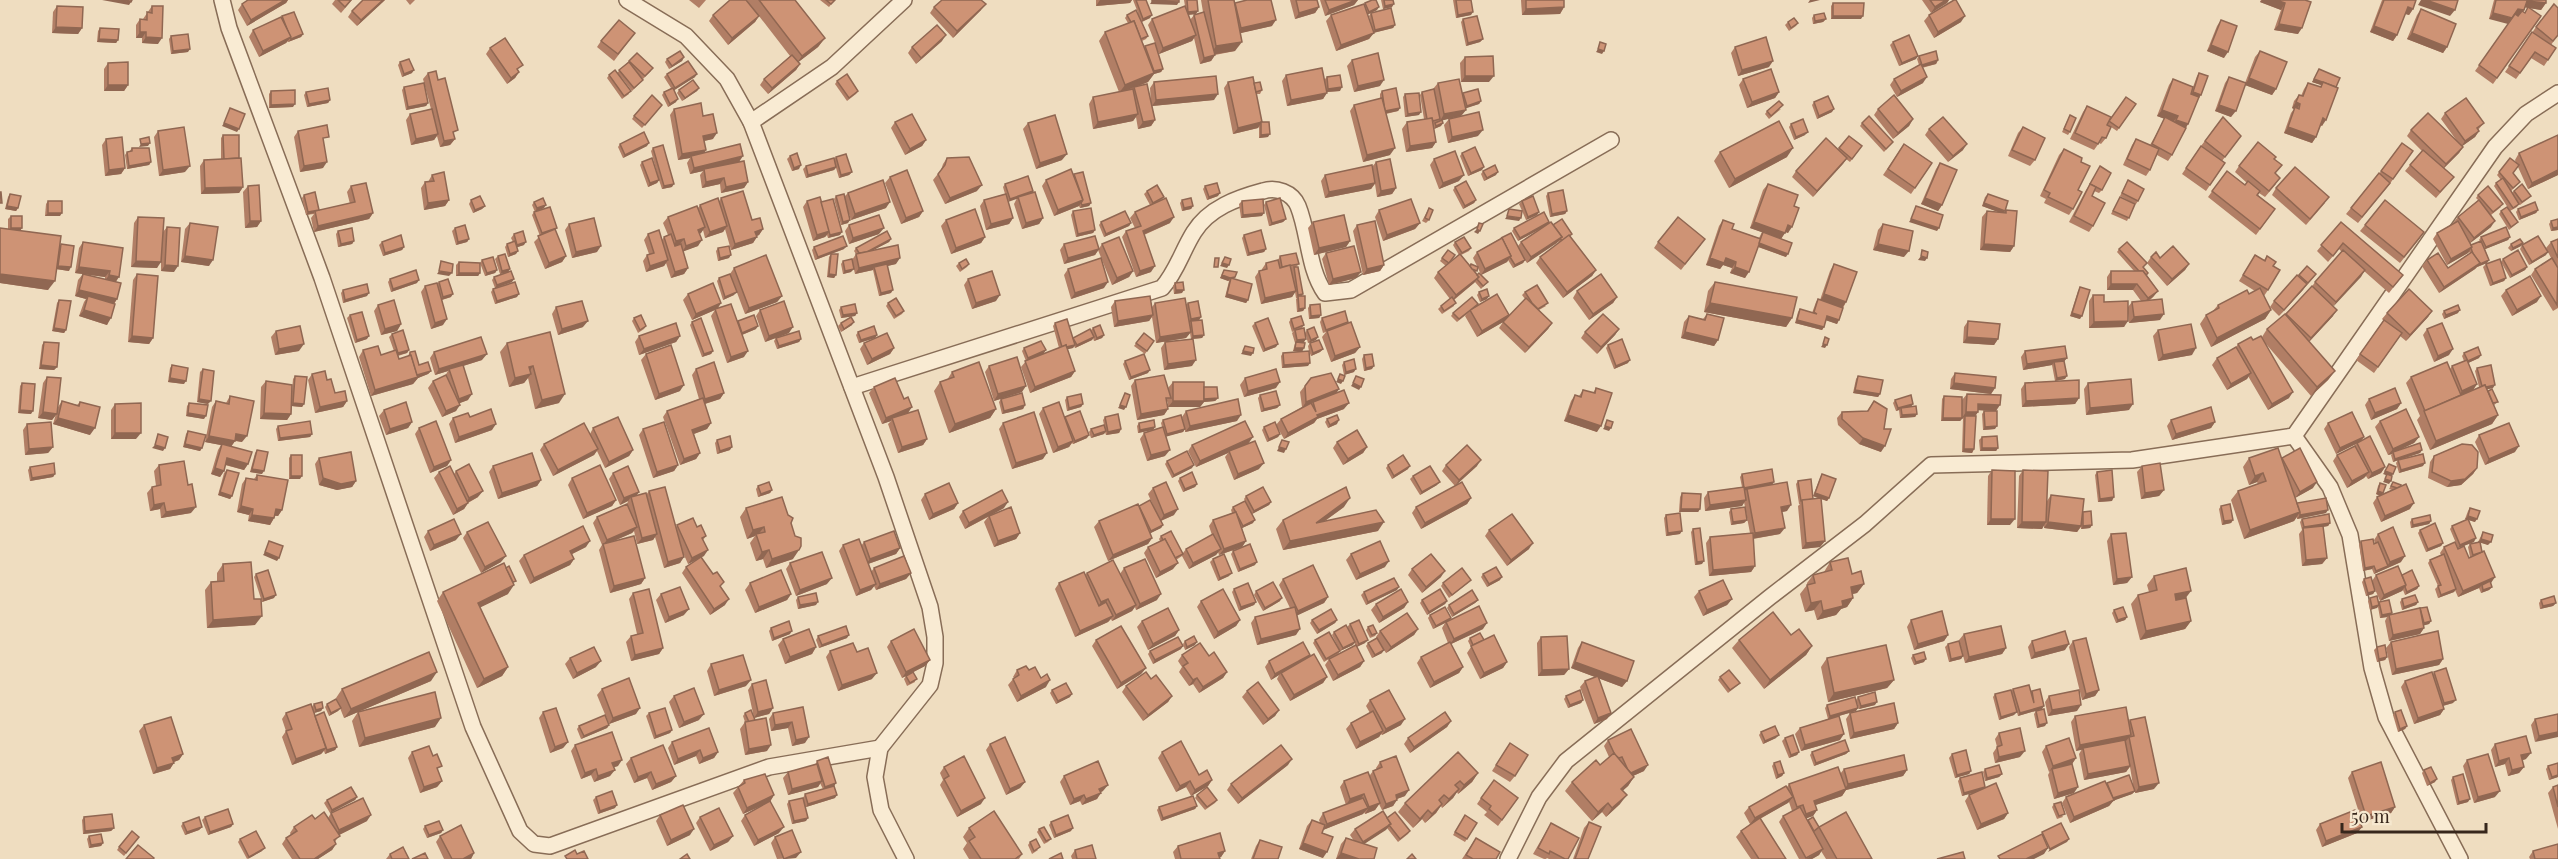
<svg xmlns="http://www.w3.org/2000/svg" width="2558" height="859" font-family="'Playfair Display',serif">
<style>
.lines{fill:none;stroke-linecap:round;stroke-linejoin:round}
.street-casing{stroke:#886d57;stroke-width:18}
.street{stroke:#f9ebd3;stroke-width:15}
.wall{fill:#b17e65;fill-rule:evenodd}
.shaded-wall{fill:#906752}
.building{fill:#ce9375;stroke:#906752;stroke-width:1.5}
</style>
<rect width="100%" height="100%" fill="#efddc0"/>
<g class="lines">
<defs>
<g id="street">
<path d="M222,0L229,28L322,278L473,727L520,831L534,844L550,846L769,767L880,748"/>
<path d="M627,0L686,36L727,79L751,122L886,477L930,607L935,637V663L930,685L880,748L875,777L881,810L906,859"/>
<path d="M751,122L832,67L904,0"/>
<path d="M852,387L1162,288C1177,271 1182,251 1194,232C1209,208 1237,198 1263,191C1276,187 1292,192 1298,206C1309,233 1308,269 1325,293L1351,290L1611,140"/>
<path d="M2294,436L2330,487L2350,535L2372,668L2386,717L2460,859"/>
<path d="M1508,859L1539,797L1566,761L1770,597L1865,524L1931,465L2132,460L2294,436L2495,147L2526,114L2558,93"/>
</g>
</defs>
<use href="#street" class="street-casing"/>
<use href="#street" class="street"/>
</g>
<g class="wall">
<path d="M248,0H288L286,3L247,26L238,10L242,4Z"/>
<path d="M335,0H352L341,13L332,4Z"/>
<path d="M363,0H385L357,26L348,17L352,11Z"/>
<path d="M406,0H415L410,5Z"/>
<path d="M689,0H706L699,8Z"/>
<path d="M746,0H795L825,38L818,47L798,62L800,64L796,70L768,94L760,85L764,79L790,56L759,16L755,22L728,45L709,21L713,15Z"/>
<path d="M820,0H835L829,7Z"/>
<path d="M1096,0H1132L1130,3L1096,6Z"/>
<path d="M1133,0H1146L1150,18L1142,22L1148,36L1146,39L1142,41L1145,47V46L1155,43L1148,25L1152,19L1185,6L1184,0H1197L1196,14L1188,15L1190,20L1194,15L1203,12L1201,0H1234L1235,3L1272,26L1240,33L1235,51L1215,55L1211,61L1200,64L1194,38L1192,41L1159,54L1156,47L1163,69L1161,72L1154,74L1148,82L1139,86L1151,104L1150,88L1154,82L1214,100L1152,106L1155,120L1151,126L1138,129L1136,117L1133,121L1093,129L1089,104L1093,97L1119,92L1099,41L1105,32L1128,23L1125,18L1127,15L1138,13Z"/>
<path d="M1290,0H1317L1319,7L1315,13L1295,19Z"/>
<path d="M1320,0H1358L1354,5L1325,16Z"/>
<path d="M1381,0H1393L1392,7L1383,9Z"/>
<path d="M1453,0H1471V15L1456,18Z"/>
<path d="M1521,0H1564V7L1560,14L1522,15Z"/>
<path d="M1922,0H1949L1947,3L1931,13Z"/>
<path d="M2261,0H2305L2298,34L2274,30L2281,10L2260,2Z"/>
<path d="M2382,0H2416L2413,9L2409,15L2405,14L2397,35L2393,41L2370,32Z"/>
<path d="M2494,0H2546V3L2541,10L2529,8L2541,16L2493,84L2475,71L2515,15L2489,19ZM2525,7L2528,8L2525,13L2523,12Z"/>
<path d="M1365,3L1377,10L1367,15L1373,32L1369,16L1371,13L1395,25L1393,28L1373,33L1369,39L1336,51L1326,21L1331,15L1364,5Z"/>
<path d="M1833,3L1861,19H1831V6Z"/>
<path d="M57,6L82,28L78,34L52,33L53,12Z"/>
<path d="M152,6L158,44L142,43V38H136V25L140,19H143Z"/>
<path d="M934,7L981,10L953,38L930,13Z"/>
<path d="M2421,9L2447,47L2443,53L2407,39L2417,15Z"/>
<path d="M1814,15L1826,19L1823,22L1813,24L1812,18Z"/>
<path d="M1929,15L1961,22L1934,38L1924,21Z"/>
<path d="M282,16L303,34L301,37L288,42V41L286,43L259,57L249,37L253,30L281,18Z"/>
<path d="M1463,19L1483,39L1480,42L1466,46L1461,22Z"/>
<path d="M2221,20L2224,58L2207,51L2217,26Z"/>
<path d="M1788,22L1798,23L1796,26L1789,31L1785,25Z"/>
<path d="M2536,27L2558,35L2551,45L2556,48L2544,66L2531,58L2516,79L2505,72Z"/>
<path d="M100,28L118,40L116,43L97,42L98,31Z"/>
<path d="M635,33L614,61L597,47L601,41Z"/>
<path d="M171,36L188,52L171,54L169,39Z"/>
<path d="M942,41L916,64L908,53L912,47Z"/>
<path d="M1893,42L1916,59L1899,66L1890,45Z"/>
<path d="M1735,47L1769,67L1738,76L1731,53Z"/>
<path d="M490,48L519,72L515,78L507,84L486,54Z"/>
<path d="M2260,51L2276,89L2272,95L2245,85L2231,117L2215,111L2225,83L2229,77L2245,83L2255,57Z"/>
<path d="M637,53L651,71L643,79L638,74L643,80L632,91L621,77L629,94L622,99L607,78L609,75L617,73Z"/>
<path d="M1919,56L1938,60L1936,64L1922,68L1923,83L1897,97L1890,85L1894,79L1919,65L1917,59Z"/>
<path d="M684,57L682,61L669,69L665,62L667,59Z"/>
<path d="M1465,57L1489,82H1461L1460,63Z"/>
<path d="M1352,60L1380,86L1354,92L1347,66Z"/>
<path d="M400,62L412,73L402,77L398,65Z"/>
<path d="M108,63L128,85L124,91H104V69Z"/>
<path d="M2319,69L2336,87L2322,126L2321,125L2316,137L2312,143L2284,133L2291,113L2294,109L2292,108L2294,101L2299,95L2301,96L2304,89L2308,83L2320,87L2321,85L2312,82Z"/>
<path d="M428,73L455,139L450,145L440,147L437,136L434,140L411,145L406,120L410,114L431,109L423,79Z"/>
<path d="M2199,73V98H2198L2188,124L2172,155L2168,161L2157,155L2150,170L2146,176L2123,165L2132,145L2136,139L2150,145L2165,119L2157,116L2169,85L2173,79L2193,87L2197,76Z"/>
<path d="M667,74L695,77L674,90L676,102L668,107L662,95L664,92L671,88L664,77Z"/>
<path d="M1286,75L1325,79L1327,77L1340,91L1327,92L1323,99L1287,106L1282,81Z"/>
<path d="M1743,79L1779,92L1775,98L1747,108L1739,85Z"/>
<path d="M837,81L858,91L856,94L847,101L835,84Z"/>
<path d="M1228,82L1254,83L1262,90L1260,94H1256L1262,122L1268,137L1259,138V126L1258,128L1233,134L1224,88Z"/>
<path d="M1438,83L1481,101L1479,104L1465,108L1466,110L1461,116L1442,120L1441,126L1434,129L1436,142L1432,148L1406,152L1402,129L1407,122L1424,119L1420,95L1422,92L1433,89Z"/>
<path d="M404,87L428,103L426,106L406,110L402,90Z"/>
<path d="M699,88L697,91L682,101L677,93L679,90Z"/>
<path d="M271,91L293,107L269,108V94Z"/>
<path d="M1382,91L1400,108L1398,111L1386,114L1390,155L1363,162L1350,111L1354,105L1380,99V94Z"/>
<path d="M306,92L330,100L328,103L307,107L304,95Z"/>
<path d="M1405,94L1419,115L1405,117L1403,97Z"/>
<path d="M2126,97L2136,104L2117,131L2111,127L2106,138L2101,144L2099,143L2094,150L2070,139L2083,112L2087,106L2107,124Z"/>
<path d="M1814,102L1832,112L1817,119L1812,105Z"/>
<path d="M662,105L642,128L632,119L634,116Z"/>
<path d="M674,109L703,116L713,139L704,141L706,150L704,153L739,162L729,164L748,182L744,188L721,193L720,184L702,188L700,175L703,171L690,174L687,163L690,158L678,160L670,115Z"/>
<path d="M1781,109L1769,119L1765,114L1767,111Z"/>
<path d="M1878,109L1913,119L1909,126L1893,139L1874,115Z"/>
<path d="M2445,113L2484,123L2478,130L2479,131L2475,137L2462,146L2463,147L2459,153L2444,168L2454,177L2436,198L2405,171L2422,151L2407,136L2411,130L2457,141L2441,119Z"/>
<path d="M2070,115V132L2068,135L2062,132Z"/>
<path d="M2223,117L2241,136L2222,161L2225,163L2206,191L2182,174L2201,146Z"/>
<path d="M1449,119L1478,136L1448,143L1444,125Z"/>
<path d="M895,122L926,140L922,146L905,155L891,128Z"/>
<path d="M1028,123L1062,160L1036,169L1023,129Z"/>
<path d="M1862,123L1893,142L1884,152L1860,126Z"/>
<path d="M1791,124L1805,135L1794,140L1789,127Z"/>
<path d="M2023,127L2035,160L2030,166L2008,156L2018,133Z"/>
<path d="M1929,129L1963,150L1948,162L1925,135Z"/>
<path d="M158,131L185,172L159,176L154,137Z"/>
<path d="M298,131L324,143L323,168L300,172L294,137Z"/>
<path d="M223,135L239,158L243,187L239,193L201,194L200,166L204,160L221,159V138Z"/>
<path d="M1849,136L1862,146L1850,162L1846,159L1813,197L1792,177L1796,171L1838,149Z"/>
<path d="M106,139L125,168L121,174L105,176L102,145Z"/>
<path d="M2402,143L2413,151L2389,185L2358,223L2346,214L2379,174Z"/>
<path d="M620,144L647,146L623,158L618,147Z"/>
<path d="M1904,144L1932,163L1911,194L1883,175Z"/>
<path d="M132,148L151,162L149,165L127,169L125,155L127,152H129Z"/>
<path d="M653,148L672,187L662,189L659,180L657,183L648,187L640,165L642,162L658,177L651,151Z"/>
<path d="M2064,149L2081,162L2078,190L2073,209L2069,215L2044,203L2046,199L2040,196L2059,155Z"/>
<path d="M1720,152L1787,157L1729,188L1714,161Z"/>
<path d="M1462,153L1482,170L1468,176L1460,156Z"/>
<path d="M2519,153L2558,175L2528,189L2518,167L2513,173L2520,182L2511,191L2512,193L2514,191L2531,196L2528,199L2520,205L2519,204L2517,207L2510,211L2494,186L2496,183L2501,180L2497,175L2510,158L2516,163L2515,160Z"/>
<path d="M790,156L799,169L792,171L787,159Z"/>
<path d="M836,157L852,172L849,175L839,178L836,168L834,170L806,178L803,169L806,166L834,159Z"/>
<path d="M947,158L977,191L945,204L933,180L941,170L943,164Z"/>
<path d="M1434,159L1459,181L1439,189L1430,165Z"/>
<path d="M2275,159L2276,184L2265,197L2259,193L2258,195L2275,209L2256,235L2208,197L2227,171L2245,185L2247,183L2235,172L2239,166Z"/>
<path d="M1376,162L1396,188L1392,194L1377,197L1375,184L1371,189L1325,198L1321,181L1325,175L1372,167Z"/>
<path d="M1940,163L1942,205L1938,211L1921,204L1936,169Z"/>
<path d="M1483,171L1496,175L1484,181L1481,174Z"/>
<path d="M1074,174L1091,203L1089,206L1080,208L1079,206L1054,216L1042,186L1046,180L1073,175Z"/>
<path d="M432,175L449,200L445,206L424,210L421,188L425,182H428Z"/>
<path d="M890,177L923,211L919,217L901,224L885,183Z"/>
<path d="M2128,180L2138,201L2136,204H2135L2127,221L2111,214L2120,197L2131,202L2120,196Z"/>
<path d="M1005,184L1031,194L1043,218L1039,224L1022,229L1014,204L1017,198L1008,201L1013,218L1009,224L986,230L980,206L984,200L1005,194L1003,187Z"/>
<path d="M1768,184L1794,206L1788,233L1785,232L1781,239L1786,257L1758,247L1745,278L1730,273L1732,268L1723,265L1720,269L1706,265L1719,226L1723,220L1732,229L1759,238L1762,232L1750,228L1763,190Z"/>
<path d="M2090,184L2102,190L2099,193L2094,191L2092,196L2093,226L2089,232L2069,222L2086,190Z"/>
<path d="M248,186L261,221L257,227L245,228L243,192Z"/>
<path d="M351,186L373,213L369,219L314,232L311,218L314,214L306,215L302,198L304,195L318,211L350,204L347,192Z"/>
<path d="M1205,186L1218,196L1207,200L1203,189Z"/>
<path d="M1455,187L1476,200L1474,203L1463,209L1453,190Z"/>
<path d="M2276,188L2325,203L2306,225L2272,195Z"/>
<path d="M1147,191L1164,197L1161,200L1170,223L1144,235L1151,272L1136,277L1122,237L1126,231L1135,228L1130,218L1135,212L1150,205L1144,194Z"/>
<path d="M848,193L886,208L851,220L849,214L848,223L841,225L834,199L836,196L844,197Z"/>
<path d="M1548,193L1567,211L1565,214L1550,217L1546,196Z"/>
<path d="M10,194L18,208L16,211L5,209L8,197Z"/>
<path d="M1988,194L2003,213L2006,210L2014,246L2010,252L1980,250L1982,217L1987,211L1999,212L1982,206L1985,197Z"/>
<path d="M2478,195L2501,207L2491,215V227L2470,243L2471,245L2480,241L2479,240L2481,237H2510L2508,240L2485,249L2489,260L2487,263L2477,267L2475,269L2439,293L2422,266L2427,260L2448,268L2470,253L2469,252L2468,253L2447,265L2433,239L2437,233L2454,223H2453L2458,217L2478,200L2476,198Z"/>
<path d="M721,198L763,229L759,235L757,236L753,243L731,250L725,229L723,232L705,238L703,230L700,234L698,246L683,251L688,268L684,274L671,278L666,263L664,266L646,272L643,261L647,255L649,254L644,240L648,234L662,240L664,237L668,235L663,223L668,217L698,208L700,205L719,202Z"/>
<path d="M471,200L485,206L482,209L473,213L469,204Z"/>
<path d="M1182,200L1193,206L1191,209L1182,211L1180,203Z"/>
<path d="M48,201L60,216H45L46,204Z"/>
<path d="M807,201L821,202L840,235L828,238L827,235L825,237L813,241L803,207Z"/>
<path d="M1242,201L1262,216L1241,218L1239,204Z"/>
<path d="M1522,201L1539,212L1537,215L1526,220L1519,204Z"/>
<path d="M534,202L544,208L535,212L532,205Z"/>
<path d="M1266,202L1286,219L1283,222L1269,226L1264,205Z"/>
<path d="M1429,208V220L1426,223L1422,221Z"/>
<path d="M2518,209L2538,210L2536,213L2519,220L2516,212Z"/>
<path d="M1379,210L1420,223L1415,229L1383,241L1375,217Z"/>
<path d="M1073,211L1095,230L1093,233L1076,237L1071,215Z"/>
<path d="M2501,211L2518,222L2515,225L2509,230L2499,214Z"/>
<path d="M534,212L557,228L555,230L566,256L562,262L545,269L534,242L540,236L532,215Z"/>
<path d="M11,216L22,228L20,230L59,246L69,271L56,269L48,290L0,283V228L8,229V219Z"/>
<path d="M138,217L163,232L167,227L174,272L161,271V255L157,268L131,267L134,223Z"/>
<path d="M946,220L985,237L981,243L951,254L941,226Z"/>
<path d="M2551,221L2558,230L2551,231L2549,224Z"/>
<path d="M1101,222L1131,223L1129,226L1104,237L1099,225Z"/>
<path d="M1313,222L1350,241L1346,247L1314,255L1308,228Z"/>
<path d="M1549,222L1570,236L1596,270L1592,276L1563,298L1536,263L1540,257L1559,243L1558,241L1527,263L1525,260L1523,263L1513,268L1508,260L1507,262L1481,275L1485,285L1481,289L1475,282L1454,300V306L1442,314L1438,309L1441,306L1450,299L1434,278L1438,272L1446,266L1440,261L1448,250L1449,263L1459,255L1453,245L1455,242L1471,248L1469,251L1461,255L1470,266H1477L1473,258L1477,252L1501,238L1518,246L1521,242L1542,228L1518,241L1512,231L1514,228ZM1478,268L1481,275H1477L1475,273Z"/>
<path d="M2341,222L2403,275L2389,293L2364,271L2333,306V316L2309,342L2335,371L2328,380L2311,396L2266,344L2289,398L2268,410L2248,376L2247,379L2227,390L2212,365L2217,358L2236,347L2238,344L2262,337L2267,329L2285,314L2311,288L2315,282L2342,252L2339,249L2328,262L2317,251Z"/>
<path d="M190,223L209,266L181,262L185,229Z"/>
<path d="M569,224L597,252L572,258L565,230Z"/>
<path d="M1883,224L1904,257L1873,250L1878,230Z"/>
<path d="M849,225L879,234L849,244L845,231Z"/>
<path d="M1357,225L1384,265L1380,271L1363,275L1353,231Z"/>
<path d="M2365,225L2420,238L2400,263L2360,231Z"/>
<path d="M455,228L469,239L467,242L456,245L452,231Z"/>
<path d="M338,231L354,241L352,244L338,247L336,234Z"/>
<path d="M514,234L524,245L517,247L516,254L508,257L505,247L507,244L513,242L511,238Z"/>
<path d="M1244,235L1266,249L1264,252L1247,256L1242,238Z"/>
<path d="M891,239L889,242L873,250L896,264L887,266L891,293L879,296L873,270L855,274L852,261L851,272L843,274L841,264L843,261L852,260L856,254L854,251L856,248Z"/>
<path d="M2558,239V308L2553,311L2531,275L2535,269L2551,258L2546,248L2551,242Z"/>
<path d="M83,242L123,248L116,282L117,299L114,304L107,325L79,316L84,302L86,299L75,296L78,280L83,274L105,280V277L75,273L79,248Z"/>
<path d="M382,242L404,247L402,250L383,256L379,245Z"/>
<path d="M1658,242L1701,245L1681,270L1654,248Z"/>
<path d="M1064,244L1099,249L1095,255L1064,264L1060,250Z"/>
<path d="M1102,244L1133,271L1129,277L1112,285L1098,250Z"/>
<path d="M2511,244L2521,246L2511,251L2508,248Z"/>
<path d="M2522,245L2546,255L2529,265L2520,249Z"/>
<path d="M814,247L844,249L831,254L836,275L834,278L827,277L829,257L831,254L815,260L812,250Z"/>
<path d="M718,248L729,258L718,261L716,251Z"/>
<path d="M2119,249L2147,263L2151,257L2160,258L2189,264L2185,270L2167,286L2147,263L2143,268L2148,273L2147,275L2158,291L2153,297L2150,300L2160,320L2129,323L2128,313L2124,327L2089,328V301L2093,295L2104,302L2128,307L2132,302L2141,301L2133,290H2107V277L2111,271H2134L2117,252Z"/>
<path d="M1326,253L1356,278L1329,285L1322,259Z"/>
<path d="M2255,255L2264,260L2267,256L2273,266L2268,290L2264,296L2271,310L2265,319L2211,347L2200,324L2206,315L2212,312L2218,305L2249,294L2255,291L2239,281Z"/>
<path d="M498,256L508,272L500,274L495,259Z"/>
<path d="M1280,256L1299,264L1296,267L1303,294L1302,296L1305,308L1303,311L1297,312L1296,299L1297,298H1296L1295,292L1292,297L1261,304L1255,277L1259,271L1262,270V269L1266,263L1278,260Z"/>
<path d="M2503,259L2527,267L2525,270L2510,278L2501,262Z"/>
<path d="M482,260L497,270L495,273L485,276L480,263Z"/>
<path d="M459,262L480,273L478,276H456V265Z"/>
<path d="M959,263L969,264L967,267L960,272L956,266Z"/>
<path d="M1834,264L1846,302L1843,308L1837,324L1826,320L1824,327L1822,330L1795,323L1798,312L1800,309L1812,313L1816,302L1818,299L1820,300L1830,271Z"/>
<path d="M2486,264L2506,278L2504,281L2490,286L2483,267Z"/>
<path d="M2307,266L2314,277L2279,316L2270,307L2274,301Z"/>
<path d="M734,268L782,296L777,302L745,314L730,274Z"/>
<path d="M1068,269L1104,288L1071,299L1064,275Z"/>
<path d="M1224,270L1235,277L1234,279L1248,300L1246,303L1225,297L1229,281L1220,278Z"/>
<path d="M137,274L153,338L149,344L128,342L133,280Z"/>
<path d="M494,277L512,282L496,288L517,297L495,304L491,292L493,289L495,288L492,280Z"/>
<path d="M719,278L734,295L723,300L717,281Z"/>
<path d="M390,279L417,283L391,292L388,282Z"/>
<path d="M968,279L996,301L972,309L964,285Z"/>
<path d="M439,282L451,297L442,300L443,325L431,329L421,292L425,286L438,283Z"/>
<path d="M1715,282L1792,318L1786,327L1704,312L1708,291Z"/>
<path d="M1175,283L1182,293L1174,294L1173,286Z"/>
<path d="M2080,287V319L2070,316L2078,291Z"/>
<path d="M343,290L367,296L343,303L341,293Z"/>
<path d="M2506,290L2537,302L2512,316L2501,296Z"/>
<path d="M1577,291L1617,297L1613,303L1589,320L1573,298Z"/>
<path d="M1479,292L1487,299L1480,302L1477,295Z"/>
<path d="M1525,292L1546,306L1539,310L1552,323L1548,329L1525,353L1499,328L1503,322L1477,337L1465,316L1467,314L1457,322L1451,316L1453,313L1478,304L1476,306L1507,318L1525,299L1522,295Z"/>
<path d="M688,294L721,303L717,309L738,321L756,329L742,335L744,357L727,363L711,316L715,310L692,320L683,300Z"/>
<path d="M59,300L66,330L64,333L52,331L57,303Z"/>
<path d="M1115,301L1152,307L1155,303L1186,305L1188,303L1201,317L1199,320L1204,335L1202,338L1193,339L1192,366L1164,370L1161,348L1165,342L1191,339L1190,333L1186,338L1156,343L1152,317L1149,321L1114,327L1111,307Z"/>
<path d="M888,303L904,311L902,314L894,319L886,306Z"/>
<path d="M378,305L401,324L397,331L381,335L374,311Z"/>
<path d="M1310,305L1321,315L1319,318L1309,319L1308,308Z"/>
<path d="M556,307L583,327L558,335L552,314Z"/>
<path d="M841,307L857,313L855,316L841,318L839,310Z"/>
<path d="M760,310L789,333L765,342L756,316Z"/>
<path d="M2432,311L2428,317L2406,341L2400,336L2374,373L2356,360L2384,320L2385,322L2382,319L2387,313Z"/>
<path d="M2444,311L2458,313L2444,319L2442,314Z"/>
<path d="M1707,314L1718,340L1714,346L1681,338L1684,322L1689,316L1703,319Z"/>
<path d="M350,315L367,339L355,343L347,318Z"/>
<path d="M634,318L646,326L644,329L638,333L632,321Z"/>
<path d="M1322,318L1347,324L1360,347L1355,353L1331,362L1322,337L1326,332L1323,333L1320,322Z"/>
<path d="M1291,319L1304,325L1302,328L1305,333L1307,330L1316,340L1308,343L1306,336L1304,342H1301L1302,351H1309L1308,346L1310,343L1323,349L1320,352L1311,356L1309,351L1308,366L1282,368L1281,356L1283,353L1301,351H1293L1295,343L1292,333L1294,331L1292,332L1289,322Z"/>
<path d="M1968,321L1998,339L1994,345L1963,343L1964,327Z"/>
<path d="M692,322L713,351L711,354L702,357L690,325Z"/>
<path d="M841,323L852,325L841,332L838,326Z"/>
<path d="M1055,323L1073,338L1091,330L1093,328L1104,335L1102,338L1094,341L1093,338L1092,340L1075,348L1074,346L1073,348L1067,349L1075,371L1071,377L1030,393L1021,367L1026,361L1022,351L1024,348L1046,350L1043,354L1031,359L1059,348L1053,326Z"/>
<path d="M1255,323L1276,347L1263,352L1252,326Z"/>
<path d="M1619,329L1615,335L1597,354L1581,338L1585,332Z"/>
<path d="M2427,329L2449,355L2434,362L2423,335Z"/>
<path d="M2158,330L2192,355L2158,361L2153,336Z"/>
<path d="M276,331L299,351L275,355L271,337Z"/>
<path d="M550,332L559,403L535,409L528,378L524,383L509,387L500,352L507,343Z"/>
<path d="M858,332L877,335L875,338L859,343L856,335Z"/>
<path d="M1144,333L1154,341L1145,354L1134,346Z"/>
<path d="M392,334L409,350L407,353L398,356L399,359L408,356L410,352L419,365L431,371L428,374L418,378L413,384L371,396L359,357L363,350L381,355L394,351L389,337Z"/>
<path d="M639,336H680L676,342L639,355L635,342Z"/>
<path d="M776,338L801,339L799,342L777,349L774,341Z"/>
<path d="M44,342L57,367L54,370L39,369L42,345Z"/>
<path d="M864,343L894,348L890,354L867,365L860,349Z"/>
<path d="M1608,345L1628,363L1614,369L1606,348Z"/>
<path d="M2025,351L2067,358L2064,361L2065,379L2055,381L2052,365L2023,370L2021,357Z"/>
<path d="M434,352L482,360L463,366L468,400L459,403L456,411L442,417L428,388L433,381L445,376L448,371L435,375L430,358Z"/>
<path d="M2464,353L2479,358L2468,363L2477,384L2473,390L2479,387L2475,371L2477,368L2493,388L2487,389L2498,402L2494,405L2498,415L2492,424L2430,450L2417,420L2420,416L2406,383L2411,377L2450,369L2452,366L2464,361L2462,356Z"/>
<path d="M646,354L680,391L655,400L641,360Z"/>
<path d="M1364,355L1372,369L1364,371L1362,359Z"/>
<path d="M1125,361L1148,373L1129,380L1123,364Z"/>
<path d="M1344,362L1354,372L1344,375L1342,365Z"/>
<path d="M172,365L184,384L168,382L170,368Z"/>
<path d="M989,366L1022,392L994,401L985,372Z"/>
<path d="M203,369L208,404L197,402L200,372Z"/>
<path d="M696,369L724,393L720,399L705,404L711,423L707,429L694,434L700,453L696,459L680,465L663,417L667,411L699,399L692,375Z"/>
<path d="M952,372L996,409L990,418L949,433L934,391L940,382L947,380Z"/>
<path d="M1955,373L1995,388L1991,394L1950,389L1951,379Z"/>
<path d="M312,374L327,380L335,393L347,401L343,407L315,413L308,380Z"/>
<path d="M295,376L304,404L302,407L292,406L291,414L287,420L260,419L261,387L266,381L292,391L293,379Z"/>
<path d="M1858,376L1880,394L1878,397L1853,393L1856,379Z"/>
<path d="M47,377L57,413L58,407L62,401L77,405L80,402L90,435L53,424L56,414L52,420L38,418L43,383Z"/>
<path d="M1245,378L1276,388L1244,397L1240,385Z"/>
<path d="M1311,378L1339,389L1336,393L1344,409L1317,419L1314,423L1284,439L1276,425L1281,419L1302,407L1300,392Z"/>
<path d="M1135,380L1168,390V388L1173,382L1204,387L1218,398L1215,401L1204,402L1200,407H1168V401L1167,403L1168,409L1164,415L1137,420L1131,386Z"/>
<path d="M22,383L31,414L18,413L20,386Z"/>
<path d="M2025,383L2079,398L2075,404L2022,407L2021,389Z"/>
<path d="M2088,383L2129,410L2086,415L2084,389Z"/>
<path d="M874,387L908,413L927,439L923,445L898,453L888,424L891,421L882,424L869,393Z"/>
<path d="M1596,388L1597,432L1564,421L1571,401L1575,395L1579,396L1583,390L1593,393Z"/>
<path d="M1967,394L1996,411L1978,410V412L1975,416L1974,449L1972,453L1962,452L1963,418H1962L1960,421H1941L1942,399L1944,396L1962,400Z"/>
<path d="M1260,395L1280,405L1277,408L1261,412L1258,398Z"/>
<path d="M230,396L242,442L235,441L231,446L248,464L244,470L225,465L224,471L220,477L211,474L218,450L221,445L205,442L212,407L216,401L226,403Z"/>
<path d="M1067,397L1083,404L1081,407L1067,411L1065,400Z"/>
<path d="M1001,399L1025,405L1023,409L1002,414L999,402Z"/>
<path d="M2369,399L2401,403L2397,409L2371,420L2365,405Z"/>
<path d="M1895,400L1911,407L1917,414L1915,417L1900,418L1899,410L1896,411L1893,403Z"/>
<path d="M1874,401L1881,452L1859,444L1838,425L1837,418L1842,412L1867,411Z"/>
<path d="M189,403L204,419L186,416L187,406Z"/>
<path d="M115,404L136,439H111V410Z"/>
<path d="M1043,408L1065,418L1087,438L1073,444L1072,443L1069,447L1053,453L1039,414Z"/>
<path d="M384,410L412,422L408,428L386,435L379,416Z"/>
<path d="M1186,411L1237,421L1185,432V429L1183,432L1166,436L1165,456L1147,461L1140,439L1144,433L1151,430L1138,433L1137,426L1139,423L1155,427L1153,430L1162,427L1161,423L1163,420L1184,425L1182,417Z"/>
<path d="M1984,411L1995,429L1983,430L1982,414Z"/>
<path d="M470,417L492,430L455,443L449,424L453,418Z"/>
<path d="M1105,417L1121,429L1119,433L1106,435L1105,432L1104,434L1091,438L1089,432L1091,429L1104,425L1103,420Z"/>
<path d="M1327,419L1337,424L1328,428L1325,422Z"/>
<path d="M2171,420L2215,422L2211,428L2172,440L2167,426Z"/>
<path d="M2380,421L2419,437L2414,443L2403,448L2422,450L2420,453L2398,460L2423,466L2399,473L2396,463L2398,460L2393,462L2391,455L2392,454L2388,455L2375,427Z"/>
<path d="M1003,423L1043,459L1012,469L999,429Z"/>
<path d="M2328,423L2364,437L2361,441L2385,467L2381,473L2368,479L2366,476L2364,478L2347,488L2333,461L2337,455L2354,446L2356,444L2336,454L2324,429Z"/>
<path d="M27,424L53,447L48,453L25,455L23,430Z"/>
<path d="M278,426L312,434L310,437L278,441L276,429Z"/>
<path d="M1264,427L1280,434L1278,437L1267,442L1262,430Z"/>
<path d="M419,428L451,460L447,466L430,473L415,434Z"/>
<path d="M593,428L633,450L629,456L605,468L597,451L594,455L553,476L540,450L544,444L590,434Z"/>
<path d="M643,429L678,465L674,471L653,478L639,435Z"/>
<path d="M188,431L202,448L200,451L183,447L186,434Z"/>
<path d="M2479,435L2515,452L2485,465L2475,442Z"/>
<path d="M1982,437L1998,448L1996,451H1980L1979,440Z"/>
<path d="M717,440L730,450L717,454L715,443Z"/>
<path d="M1337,442L1367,447L1363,453L1343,465L1333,448Z"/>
<path d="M1249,443L1259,469L1234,480L1225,457L1228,453L1196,467L1188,451L1192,445Z"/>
<path d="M257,450L262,474L250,472L255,453Z"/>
<path d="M291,455L300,479H289V458Z"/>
<path d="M2434,456L2477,468L2473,474L2461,485L2447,487L2428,478L2430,462Z"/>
<path d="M319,458L356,481L352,487L337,490L319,485L315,464Z"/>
<path d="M2249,458H2282L2313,488L2295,498L2297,503L2326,513L2297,519V517L2294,521L2244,539L2231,500L2238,491L2258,484L2257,482L2249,485L2243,467Z"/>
<path d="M1167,461L1192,468L1172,478L1165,464Z"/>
<path d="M159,465L191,513L161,518L160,509L150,511L147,493L152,487L156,486L154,471Z"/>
<path d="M1388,465L1408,469L1392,479L1386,468Z"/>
<path d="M1446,465L1477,466L1456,485L1471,498L1467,504L1421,529L1412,513L1416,507L1455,486L1442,471Z"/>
<path d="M493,466L541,480L537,486L498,499L489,472Z"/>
<path d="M2142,466L2164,490L2159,496L2141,499L2137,472Z"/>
<path d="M30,467L55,474L53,477L30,481L28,470Z"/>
<path d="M227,470L232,496L230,499L218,495L224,473Z"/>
<path d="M1992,470L2010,525H1987L1988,476Z"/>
<path d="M2023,470L2047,501L2051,495L2083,512L2092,525L2090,528L2081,529V527L2077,532L2044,528V525L2042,529L2017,528L2019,476Z"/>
<path d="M456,471L478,497L468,503L464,509L453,515L434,478L439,472L454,474Z"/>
<path d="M2097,472L2112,501L2098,502L2095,475Z"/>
<path d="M613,473L636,496L646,495L649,491L676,527L677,525L697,527L706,536L703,540L704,556L701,557L721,587L725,605L710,615L682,573L686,567L700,558L688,564L684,555L680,563L664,568L655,537L653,540L637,544L634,531L632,533L614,541L645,578L641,584L610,593L599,550L602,545L593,523L597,517L627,504L628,501L620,505L609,479Z"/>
<path d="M1742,474L1772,485L1787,511L1782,512L1780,534L1753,539L1755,566L1751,572L1709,576L1706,543L1710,537L1750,533L1744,502L1742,506L1705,511L1704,498L1708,492L1742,487L1740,477Z"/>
<path d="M1822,474L1829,498L1827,501L1821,499L1825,541L1820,547L1802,549L1798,506L1800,504H1799L1796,484L1798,481L1813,499H1820L1813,496L1820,478Z"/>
<path d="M257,475L282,510L278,516H275L270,525L248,521L249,515L237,512L242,484L246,478L254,479Z"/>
<path d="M1413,476L1437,485L1420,495L1410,479Z"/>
<path d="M572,478L616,500L612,506L583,519L568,485Z"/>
<path d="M1180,478L1197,484L1195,487L1183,492L1178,481Z"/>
<path d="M2393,482L2400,487L2410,509L2381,522L2373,503L2377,497L2380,496L2376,494L2378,486L2380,483L2383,493L2382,494L2392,490L2389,489Z"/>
<path d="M758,486L772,490L770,493L758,497L756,489Z"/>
<path d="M1153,488L1174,515L1161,521L1163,525L1161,528L1150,533L1152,538L1148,544L1108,561L1094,527L1099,521L1139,506L1155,510L1148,494Z"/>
<path d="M1682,493L1700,509L1698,512H1679L1680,497Z"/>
<path d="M925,494L958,503L954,509L929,520L921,500Z"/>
<path d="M1246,496L1271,502L1269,505L1252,514L1253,523L1242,528L1246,541L1242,547L1219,555L1218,552L1216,555L1189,569L1182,556L1176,560L1173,569L1156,578L1144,553L1148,547L1160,541L1159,539L1161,536L1183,553L1186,549L1212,535L1209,526L1213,520L1232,513L1231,510L1233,507L1245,501L1244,499Z"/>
<path d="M2221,506L2233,520L2231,523L2222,525L2219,509Z"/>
<path d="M1344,507L1325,521L1378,531L1283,550L1276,529L1283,520Z"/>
<path d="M746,508L791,523L793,559L766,568L763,559L756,561L750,543L755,536L747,539L740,517Z"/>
<path d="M1004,508L993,514L1020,533L1016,539L994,547L984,522L988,517L965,529L959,517L963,511Z"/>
<path d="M2470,508L2475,522L2469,520L2474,542L2458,548L2450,529L2452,526L2467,520L2465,519L2468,511Z"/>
<path d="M1731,509L1747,520L1744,523L1731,525L1729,512Z"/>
<path d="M1666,515L1680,534L1666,536L1664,518Z"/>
<path d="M2302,519L2330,523L2328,526L2323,527L2327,558L2322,564L2302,566L2299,534L2302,530L2300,522Z"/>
<path d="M2412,519L2431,521L2429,524L2411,528L2410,522Z"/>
<path d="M1693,529L1702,564L1695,565L1691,532Z"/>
<path d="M1489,530L1529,549L1507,566L1485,536Z"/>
<path d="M2420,530L2443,543L2441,546L2426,552L2418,533Z"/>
<path d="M428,531L456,540L430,551L424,537Z"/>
<path d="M467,532L501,562L481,573L463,538Z"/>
<path d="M2483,532L2488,545L2480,542L2492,587L2489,590L2481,593L2479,588L2458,597L2455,590L2454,592L2438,598L2435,589L2438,586L2428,563L2430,560L2441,555L2440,553L2444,547L2458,549L2469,558L2470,557L2468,547L2470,544L2478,542Z"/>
<path d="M2111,534L2132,577L2127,583L2113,585L2107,541Z"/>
<path d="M2378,534L2401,562L2374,574L2372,569L2363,571L2359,544L2361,541L2374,544L2375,543L2374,540Z"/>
<path d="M864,542L900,548L896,554L868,564L871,572L874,568L911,573L906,579L876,590L874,586L871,590L856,596L839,551L843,545L861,546Z"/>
<path d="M586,547L572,554L574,559L570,565L530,584L519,561L524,555Z"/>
<path d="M1233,551L1255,565L1238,572L1231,554Z"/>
<path d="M1351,554L1385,567L1356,580L1346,560Z"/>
<path d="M1213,559L1229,576L1218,581L1210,562Z"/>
<path d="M1830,562L1852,574L1864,584L1857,593L1852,594L1853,598L1847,607L1841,609L1836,615L1817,620L1814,610L1805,612L1800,594L1807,585V583L1813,575L1824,572Z"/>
<path d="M790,563L827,584L796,596L786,569Z"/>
<path d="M223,564L254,599L255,625L207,628L205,590L211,582L217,581V573Z"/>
<path d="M1124,568L1157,600L1136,610L1135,607L1132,611L1112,621L1111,619L1108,622L1075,637L1055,589L1059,583L1085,575L1087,573L1120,574Z"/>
<path d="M1412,569L1441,577L1422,593L1408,575Z"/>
<path d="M256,574L274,598L262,602L254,577Z"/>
<path d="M1483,574L1500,580L1487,587L1481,577Z"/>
<path d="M2376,575H2402L2419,586L2417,589L2405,595L2403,590L2402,591L2380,601L2374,587L2375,591L2373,594L2366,596L2362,582L2364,579L2372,581Z"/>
<path d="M2154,576L2186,598L2191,621L2185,629L2140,640L2131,604L2138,595L2149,592L2147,585Z"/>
<path d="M1283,579L1328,597L1324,603L1297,615L1296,635L1257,645L1251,623L1255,617L1290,608L1279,585Z"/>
<path d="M750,583L791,594L787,600L755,613L745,590Z"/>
<path d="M1443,583H1468L1449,598L1441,586Z"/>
<path d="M1234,589L1256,602L1254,605L1239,611L1232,592Z"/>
<path d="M1397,590L1366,605L1361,595L1364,592Z"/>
<path d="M1256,591L1280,601L1263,611L1254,595Z"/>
<path d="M1699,591L1732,599L1727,605L1703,616L1694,597Z"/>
<path d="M443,592L508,594L480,607L508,667L502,676L477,688L437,601Z"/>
<path d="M633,593L663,648L659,654L631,661L626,642L631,636L637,634L629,599Z"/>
<path d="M661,594L684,615L665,623L656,600Z"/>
<path d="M798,597L816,605L798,609L796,600Z"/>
<path d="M2370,598L2379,603L2391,614L2431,621L2429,624L2424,625V628L2420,634L2389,641L2385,621L2387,617L2380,618L2378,607L2370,610L2368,601Z"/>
<path d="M2402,599L2418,602L2416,605L2402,610L2400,602Z"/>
<path d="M1422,600L1447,601L1445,604L1427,615L1420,603Z"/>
<path d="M1478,600L1475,603L1452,617L1447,608L1449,605Z"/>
<path d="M2541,600L2556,603L2553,606L2540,609L2539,603Z"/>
<path d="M1201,601L1240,620L1236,626L1214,639L1197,607Z"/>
<path d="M1408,602L1404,608L1379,623L1371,610L1376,604Z"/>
<path d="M2114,610L2127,617L2125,620L2116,623L2112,613Z"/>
<path d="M1430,615L1483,629L1451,644L1463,667L1459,673L1430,688L1417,663L1421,657L1448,643L1442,628L1445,623L1433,629L1428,618Z"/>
<path d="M1312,620H1337L1335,623L1317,634L1310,623Z"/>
<path d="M1911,620L1948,635L1944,641L1914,650L1907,627Z"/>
<path d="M1142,621L1179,630L1175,636L1148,650L1137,627Z"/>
<path d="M1350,624L1365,643L1357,647L1364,661L1360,667L1333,681L1325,665L1329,659L1324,662L1313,643L1315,640L1340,651L1338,654L1355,645L1354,642L1353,645L1340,651L1332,635L1334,632L1347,627Z"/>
<path d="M1368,627L1377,633L1375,636L1370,638L1366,630Z"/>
<path d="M771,628L790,634L772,641L769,631Z"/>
<path d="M1418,629L1414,635L1386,653L1382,647V653L1372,658L1366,646L1368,643L1376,638V637L1380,631Z"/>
<path d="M1964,634L2006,648L2002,654L1965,663L1959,640Z"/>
<path d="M1791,635L1812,646L1806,655L1764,689L1732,648L1739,640Z"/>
<path d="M818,636L847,638L819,648L816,640Z"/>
<path d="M1541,637L1569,669L1564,675L1538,676L1537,643Z"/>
<path d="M1470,638L1484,640L1507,662L1503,668L1480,679L1467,653L1471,647L1468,641Z"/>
<path d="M783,639L816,647L812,654L785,664L778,645Z"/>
<path d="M1096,640L1146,668L1141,674L1117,689L1092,646Z"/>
<path d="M891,641L930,660L925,666L913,672L915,682L907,686L904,679L906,676L902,678L887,647Z"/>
<path d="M1185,641L1195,645L1185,650L1183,644Z"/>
<path d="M2032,641L2065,650L2031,659L2028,647Z"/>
<path d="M2073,641L2099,690L2095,696L2082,700L2069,647Z"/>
<path d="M1582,642L1627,681L1622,687L1598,678L1607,719L1594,724L1580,687L1585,681L1595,677L1571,668L1578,648Z"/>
<path d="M2391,642L2443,659L2439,665L2392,675L2386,648Z"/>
<path d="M1948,644L1963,656L1961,659L1949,662L1945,647Z"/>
<path d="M2377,647L2387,657L2385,660L2377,662L2374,650Z"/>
<path d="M1181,649L1153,664L1148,654L1150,651Z"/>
<path d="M830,651L857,652L872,679L838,691L826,657Z"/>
<path d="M1182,655L1209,656L1227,672L1223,678L1199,693L1193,684L1189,686L1179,672L1182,667L1178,661Z"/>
<path d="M1310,655L1308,657L1327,677L1323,683L1290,701L1277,679L1279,675L1271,680L1265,667L1269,661Z"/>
<path d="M1913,655L1924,662L1914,665L1911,658Z"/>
<path d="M570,658L596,667L573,679L565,664Z"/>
<path d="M1827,658L1894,680L1887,688L1828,702L1821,667Z"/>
<path d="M711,664L746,686L714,696L707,671Z"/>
<path d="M1017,670H1029L1046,687L1017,702L1008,685L1014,678L1013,677Z"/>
<path d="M2434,672L2453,703L2443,706L2444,709L2440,715L2414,724L2401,687L2405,681L2433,674Z"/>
<path d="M1720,677L1740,683L1737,686L1728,693L1718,680Z"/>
<path d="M1151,679L1172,696L1168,702L1143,721L1122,692L1126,686Z"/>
<path d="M431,681L358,712L435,727L359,747L352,721L358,712L344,718L340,708L338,711L329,716L325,707L327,704L338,703L336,698L342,689Z"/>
<path d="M752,684L773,708L769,714L754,718L748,690Z"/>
<path d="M602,689L636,714L609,724L597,695Z"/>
<path d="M2013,689L2031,692L2032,691L2042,709L2018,716L2016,709L2014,715L1999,720L1993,697L1995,694L2011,691Z"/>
<path d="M1052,690L1070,697L1056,704L1050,693Z"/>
<path d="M1247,691L1279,710L1275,716L1263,725L1242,697Z"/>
<path d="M674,696L699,720L679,728L669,702Z"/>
<path d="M1566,696L1583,700L1581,703L1568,708L1564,699Z"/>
<path d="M2049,696L2077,711L2048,716L2045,702Z"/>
<path d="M1858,697L1875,705L1859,709L1856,700Z"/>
<path d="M1370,700L1401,725L1382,735L1381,734L1379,737L1356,749L1346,729L1351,723L1370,713L1366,706Z"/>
<path d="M314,704L323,708L321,711L314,713L315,716L337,747L335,750L325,754L324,751L321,754L292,765L282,737L286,731L282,719L286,713L312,707Z"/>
<path d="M1827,705L1856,711L1839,716L1840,740L1801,751L1795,734L1800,728L1828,719L1825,708Z"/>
<path d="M803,707L805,743L792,746L788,728L771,731L769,719L773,713Z"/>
<path d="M2036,711L2045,726L2037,728L2034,714Z"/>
<path d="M543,712L568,742L563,748L550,753L539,718Z"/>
<path d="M2395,712L2407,726L2405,729L2398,732L2393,715Z"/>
<path d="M649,713L672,730L670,733L654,739L646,716Z"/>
<path d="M745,713L755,720L754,721L767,751L745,755L740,729L745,722L743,716Z"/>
<path d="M1850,713L1898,723L1894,729L1850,739L1846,719Z"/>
<path d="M2558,714L2535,742L2531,725L2535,719Z"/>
<path d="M2075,716L2128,723L2130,720L2154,789L2135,793V791L2132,794L2114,800L2109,806L2070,823L2062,803L2066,797L2107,783L2134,791L2130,767L2126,772L2084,780L2079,754L2082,749L2076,751L2071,722Z"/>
<path d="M1451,721L1447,727L1410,753L1404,744L1408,738Z"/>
<path d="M144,725L183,754L179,760L174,762L170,769L153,774L139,731Z"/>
<path d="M609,725L607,728L581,739L577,729L579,726Z"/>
<path d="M1761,732L1776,738L1763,744L1759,735Z"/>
<path d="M1999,733L2020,757L1995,763L1993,753L1997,747L1995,739Z"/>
<path d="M1785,738L1799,752L1797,755L1789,758L1782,741Z"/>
<path d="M1608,740L1644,771L1633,776L1634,777L1628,786L1623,790L1620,804L1606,817L1602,812L1592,821L1565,791L1572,782L1600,765L1609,757L1604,746Z"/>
<path d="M672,742L718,752L714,758L699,764L696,756L674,765L668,748Z"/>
<path d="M1510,743L1515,776L1510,782L1492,771Z"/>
<path d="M990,744L1025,782L1020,788L1006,795L986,750Z"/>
<path d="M2495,744L2526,759L2522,760L2524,767L2519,773L2508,776L2505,764L2495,767L2491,750Z"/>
<path d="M575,745L618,766L614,767L610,776L594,782L591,775L581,779L571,751Z"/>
<path d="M2046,746L2076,758L2072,764L2074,793L2054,799L2048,775L2050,771L2049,772L2042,752Z"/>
<path d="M1849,751L1846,754L1814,766L1810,755L1812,752Z"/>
<path d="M412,752L442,781L437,787L420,793L408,758Z"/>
<path d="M1162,752L1199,775L1212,780L1208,786L1191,796L1186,787L1176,792L1158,758Z"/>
<path d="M1952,754L1971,771L1969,774L1955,778L1949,758Z"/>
<path d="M631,758L676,776L671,782L652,790L647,778L634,783L626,764Z"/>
<path d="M2467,760L2495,797L2474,803L2463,766Z"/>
<path d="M817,761L836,783L834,786L835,798L806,807V821L792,824L787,804L789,801L803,798L805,794L823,789L820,783L818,787L788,795L783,778L788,772L815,765Z"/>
<path d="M1380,762L1405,796L1397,799L1393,806L1382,810L1379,804L1375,810L1365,814L1364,812L1363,814L1323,830L1322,833L1323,858L1299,849L1307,826L1312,820L1320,823L1319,820L1323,813L1346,805L1340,787L1344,781L1370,775L1373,771L1377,770L1376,768Z"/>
<path d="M1774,763L1784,773L1782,776L1776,779L1772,766Z"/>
<path d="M2558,763V777L2549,780L2546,769L2548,766Z"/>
<path d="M1288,765L1238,804L1227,790L1231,784Z"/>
<path d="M944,767L981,804L957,817L940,785L943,780L940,773Z"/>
<path d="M1844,769L1907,770L1903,776L1846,790L1842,796L1815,805L1817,810L1813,816L1806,818L1808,821L1872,859H1826L1821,851L1819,855L1812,859H1799L1779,822L1783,816L1792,811L1789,802L1760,819L1786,859H1751L1736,837L1741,831L1750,824L1744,813L1749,807L1787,787L1789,784L1840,774Z"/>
<path d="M1985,769L2002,774L1999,777L1985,781L1983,772Z"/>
<path d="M2424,770L2435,782L2427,786L2422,773Z"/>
<path d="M2352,772L2395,807L2391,813L2362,822L2348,778Z"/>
<path d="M1478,773L1472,782L1458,794L1457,792L1453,798L1442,808L1441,806L1436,813L1425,823L1422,819L1413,828L1398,812L1405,803Z"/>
<path d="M1064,776L1103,791L1100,792L1097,799L1082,805L1080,801L1070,805L1060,782Z"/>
<path d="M2453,777L2468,802L2457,805L2451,780Z"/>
<path d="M1960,778L2008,813L2004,819L1977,830L1965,801L1969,795L1975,792L1962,796L1958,781Z"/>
<path d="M744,780L774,795L770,801L779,833L754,846L741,821L745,815L769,802L743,814L733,793Z"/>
<path d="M2558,785V829L2548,793L2553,787Z"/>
<path d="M1197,795L1217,800L1215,803L1205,810L1195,798Z"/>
<path d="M357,797L355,800L330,813L324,803L327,800Z"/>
<path d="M596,797L615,808L598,814L593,800Z"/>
<path d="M1481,798H1518L1498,826L1484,815L1487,812L1477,804Z"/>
<path d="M2054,804L2063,817L2057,819L2052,807Z"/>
<path d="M1197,806L1195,809L1161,821L1157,810L1159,807Z"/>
<path d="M331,813L367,821L339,835L335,842L336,844L332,850L318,859H292L282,844L286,838L291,835L290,833L294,827L328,818Z"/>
<path d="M660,815L690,835L667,846L656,821Z"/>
<path d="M1465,815L1477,823L1465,842L1453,835Z"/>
<path d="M84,817L114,828L111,831L83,834L82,820Z"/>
<path d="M205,817L233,824L231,827L208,835L202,820Z"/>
<path d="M700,817L733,836L728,842L710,851L696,823Z"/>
<path d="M1387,818L1410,831L1408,834L1398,842L1387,828L1364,844L1374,859H1336L1341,844L1346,838L1354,841L1350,835L1355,829Z"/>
<path d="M1051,822L1071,831L1054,838L1049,825Z"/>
<path d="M1589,822L1588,859H1573L1584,828Z"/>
<path d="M183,823L202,827L199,830L185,835L181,826Z"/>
<path d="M1551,823L1568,859H1549L1547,858L1546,859H1544L1533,854Z"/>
<path d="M2320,824L2362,827L2357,833L2322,847L2316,830Z"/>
<path d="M425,826L443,830L441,833L427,838L423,829Z"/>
<path d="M969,828L1022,854L1019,859H969L963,849L967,843L963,837Z"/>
<path d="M1039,829L1051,839L1048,842L1044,844L1037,832Z"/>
<path d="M89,836L103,843L101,846L89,848L87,839Z"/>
<path d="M440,836L474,853L471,859H444L436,842Z"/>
<path d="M139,837L124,856L117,850L119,847Z"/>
<path d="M775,837L796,858L777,859L771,843Z"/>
<path d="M1476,838L1496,859H1462Z"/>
<path d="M240,839L262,851L247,859L238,842Z"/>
<path d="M1260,840L1278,859H1251L1256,846Z"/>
<path d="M1030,842L1038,850L1032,854L1028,845Z"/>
<path d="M1178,846L1225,851L1221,857H1220V859H1175L1173,852Z"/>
<path d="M1075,850L1096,859H1072L1071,856Z"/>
<path d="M2533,851L2558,859H2530L2529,857Z"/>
<path d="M390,854L409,859H386Z"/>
</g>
<g class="shaded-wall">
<path d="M102,0H120L131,2L129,5Z"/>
<path d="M285,0H288L286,3L247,26L251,20Z"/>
<path d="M383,0H385L357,26L361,20Z"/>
<path d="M1100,0H1132L1130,3L1096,6Z"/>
<path d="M1356,0H1358L1354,5L1325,16L1329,10Z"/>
<path d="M1810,0H1820L1808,3Z"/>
<path d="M1946,0H1949L1947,3L1931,13L1935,7Z"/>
<path d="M2262,0H2276L2285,3L2281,10L2260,2Z"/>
<path d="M2421,0H2426L2455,10L2450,16L2418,5Z"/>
<path d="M1152,1L1179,2L1177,5L1150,4Z"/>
<path d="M2527,1L2546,3L2541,10L2523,7Z"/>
<path d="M986,4L981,10L953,38L957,31Z"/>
<path d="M1394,4L1392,7L1383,9L1385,6Z"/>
<path d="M1319,7L1315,13L1295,19L1299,13Z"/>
<path d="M1379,7L1377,10L1366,15L1369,12Z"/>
<path d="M1564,7L1560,14L1522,15L1526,9Z"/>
<path d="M2408,7L2413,9L2409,15L2403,13Z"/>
<path d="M2518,9L2524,10L2520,17L2514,15Z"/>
<path d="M1198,11L1196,14L1186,15L1188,12Z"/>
<path d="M1473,12L1471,15L1456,18L1458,15Z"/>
<path d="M2493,13L2512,18L2508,24L2489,19Z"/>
<path d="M1152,15L1150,18L1141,22L1143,19Z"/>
<path d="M759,16L755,22L728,45L732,38Z"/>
<path d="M1833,16H1863L1861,19H1831Z"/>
<path d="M1965,16L1961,22L1934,38L1938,32Z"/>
<path d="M1826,19L1823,22L1813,24L1815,21Z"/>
<path d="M1276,20L1272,26L1237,34L1241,28Z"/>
<path d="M2279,24L2302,28L2298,34L2274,30Z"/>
<path d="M1395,25L1393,28L1373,33L1375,30Z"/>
<path d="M2374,26L2397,35L2393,41L2370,32Z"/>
<path d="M56,27L82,28L78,34L52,33Z"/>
<path d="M140,32H146L142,38H136Z"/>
<path d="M1374,33L1369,39L1336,51L1341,45Z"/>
<path d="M2412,33L2447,47L2443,53L2407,39Z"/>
<path d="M303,34L301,37L288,42L291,39Z"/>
<path d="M946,35L942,41L916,64L921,58Z"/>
<path d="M1196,35L1192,41L1159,54L1163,48Z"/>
<path d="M146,37L162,38L158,44L142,43Z"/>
<path d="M291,37L286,43L259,57L263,51Z"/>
<path d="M825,38L818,47L796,64L802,56Z"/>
<path d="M99,39L118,40L116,43L97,42Z"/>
<path d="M1483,39L1480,42L1466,46L1468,43Z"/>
<path d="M1242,42L1235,51L1210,55L1216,46Z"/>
<path d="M2211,45L2228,52L2224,58L2207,51Z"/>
<path d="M190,49L188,52L171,54L173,51Z"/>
<path d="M1598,49L1604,51L1602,54L1596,52Z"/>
<path d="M1215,55L1211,61L1200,64L1204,58Z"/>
<path d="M1918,56L1916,59L1899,66L1902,63Z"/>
<path d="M684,57L682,61L669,69L672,66Z"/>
<path d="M1938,60L1936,64L1919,68L1922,65Z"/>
<path d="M1773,61L1769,67L1738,76L1742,70Z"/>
<path d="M800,64L796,70L768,94L772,88Z"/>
<path d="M1163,69L1161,72L1154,74L1148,82L1119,93L1125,85L1153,72Z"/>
<path d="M414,70L412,73L402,77L404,74Z"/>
<path d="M519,72L515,78L507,84L511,78Z"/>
<path d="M697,74L695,77L673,91L675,88Z"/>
<path d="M1465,76H1494L1489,82H1461Z"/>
<path d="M1927,77L1923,83L1897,97L1901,91Z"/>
<path d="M2249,78L2276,89L2272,95L2245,85Z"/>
<path d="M2314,79L2323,82L2321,85L2312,82Z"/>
<path d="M1384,80L1380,86L1354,92L1358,86Z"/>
<path d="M108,85H128L124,91H104Z"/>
<path d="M1342,87L1340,91L1326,92L1328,89Z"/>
<path d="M699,88L697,91L682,101L685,98Z"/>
<path d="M1779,92L1775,98L1747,108L1752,102Z"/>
<path d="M2193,92L2201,95L2199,98L2190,96Z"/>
<path d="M1327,93L1323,99L1287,106L1291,100Z"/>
<path d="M1218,94L1214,100L1152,106L1156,100Z"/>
<path d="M678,99L676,102L668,107L670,104Z"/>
<path d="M330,100L328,103L307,107L309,104Z"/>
<path d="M1481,101L1479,104L1464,109L1467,106Z"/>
<path d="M2296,102L2300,104L2296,110L2295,107L2294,109L2292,108Z"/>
<path d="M428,103L426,106L406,110L408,107Z"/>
<path d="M295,104L293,107L269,108L271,105Z"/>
<path d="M2219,105L2236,111L2231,117L2215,111Z"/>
<path d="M1400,108L1398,111L1383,114L1385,111Z"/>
<path d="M1834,109L1832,112L1817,119L1819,116Z"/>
<path d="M1466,110L1461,116L1440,121L1444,114Z"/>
<path d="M2162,110L2178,116L2173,122L2157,116Z"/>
<path d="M1421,112L1419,115L1405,117L1408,114Z"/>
<path d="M1138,114L1133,121L1093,129L1098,122Z"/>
<path d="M2323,118L2326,120L2322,126L2319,124Z"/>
<path d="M1913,119L1909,126L1893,139L1898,133Z"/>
<path d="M1155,120L1151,126L1138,129L1143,122Z"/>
<path d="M2176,120L2188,124L2184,130L2172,126Z"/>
<path d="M1262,122L1258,128L1233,134L1238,128Z"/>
<path d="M224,123L239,129L237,132L222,126Z"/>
<path d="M1443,123L1441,126L1434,129L1436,126Z"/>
<path d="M2288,127L2316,137L2312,143L2284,133Z"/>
<path d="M1483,130L1478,136L1448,143L1452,137Z"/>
<path d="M2479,131L2475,137L2461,147L2465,141Z"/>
<path d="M1808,132L1805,135L1794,140L1796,137Z"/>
<path d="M717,133L713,139L699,142L703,136Z"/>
<path d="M438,134L434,140L411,145L416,139Z"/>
<path d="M1270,134L1268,137L1259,138L1261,135Z"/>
<path d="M455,139L450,145L440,147L444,141Z"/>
<path d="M926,140L922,146L905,155L910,149Z"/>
<path d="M1436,142L1432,148L1406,152L1410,146Z"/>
<path d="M150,143L148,146L139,147L141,144Z"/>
<path d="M649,143L647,146L623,158L625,155Z"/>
<path d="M1967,144L1963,150L1948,162L1953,156Z"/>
<path d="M2463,147L2459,153L2442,170L2446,164Z"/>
<path d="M1395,148L1390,155L1363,162L1367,155Z"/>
<path d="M1793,148L1787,157L1729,188L1735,179Z"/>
<path d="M706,150L702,156H691L690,158L678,160L682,154Z"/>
<path d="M1067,154L1062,160L1036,169L1040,163Z"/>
<path d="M743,156L739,162L704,171V169L703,171L690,174L694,168Z"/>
<path d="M1847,158L1843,164L1813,197L1817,191Z"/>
<path d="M151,162L149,165L127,169L129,166Z"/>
<path d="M327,162L323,168L300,172L304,166Z"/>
<path d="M801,165L799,169L792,171L794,168Z"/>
<path d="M190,166L185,172L159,176L163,170Z"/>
<path d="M836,167L834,170L806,178L808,175Z"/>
<path d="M1484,167L1482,170L1468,176L1471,173Z"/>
<path d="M125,168L121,174L105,176L109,170Z"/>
<path d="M2558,170V175L2528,189L2532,183Z"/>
<path d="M852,172L849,175L839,178L841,175Z"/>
<path d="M1498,172L1496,175L1484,181L1487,178Z"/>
<path d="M1464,175L1459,181L1439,189L1443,183Z"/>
<path d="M724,178L720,184L702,188L706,182Z"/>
<path d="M659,180L657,183L648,187L650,183Z"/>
<path d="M748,182L744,188L721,193L726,187Z"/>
<path d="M1375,183L1371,189L1325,198L1329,192Z"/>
<path d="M674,184L672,187L662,189L664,186Z"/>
<path d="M982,185L977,191L945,204L950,198Z"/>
<path d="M243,187L239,193L201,194L205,188Z"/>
<path d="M1396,188L1392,194L1377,197L1381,191Z"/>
<path d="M1033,191L1031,194L1008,202L1010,199Z"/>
<path d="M1220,193L1218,196L1207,200L1209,197Z"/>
<path d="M1925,198L1942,205L1938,211L1921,204Z"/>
<path d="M449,200L445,206L424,210L428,203Z"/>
<path d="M1083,200L1079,206L1054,216L1058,210Z"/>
<path d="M1476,200L1474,203L1463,209L1465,206Z"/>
<path d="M890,202L886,208L851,220L855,214Z"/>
<path d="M1091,203L1089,206L1080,208L1082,205Z"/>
<path d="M1984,203L2005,211L2003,214L1982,206Z"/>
<path d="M546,205L544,208L535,212L537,208Z"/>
<path d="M7,206L18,208L16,211L5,209Z"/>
<path d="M485,206L482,209L473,213L475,210Z"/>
<path d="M1193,206L1191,209L1182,211L1184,208Z"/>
<path d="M319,210L317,213L315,211L314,213L306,215L308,212Z"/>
<path d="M2538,210L2536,213L2519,220L2521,217Z"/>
<path d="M923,211L919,217L901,224L906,218Z"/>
<path d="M1567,211L1565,214L1550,217L1552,214Z"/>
<path d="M1539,212L1537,215L1526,220L1528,217Z"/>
<path d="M48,213H62L60,216H45Z"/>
<path d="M373,213L369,219L314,232L318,226Z"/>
<path d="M1264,213L1262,216L1241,218L1243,215Z"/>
<path d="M1507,216L1521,218L1519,221L1505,219Z"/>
<path d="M1174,217L1170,223L1138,237L1143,231Z"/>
<path d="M1013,218L1009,224L986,230L991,224Z"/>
<path d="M1043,218L1039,224L1022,229L1026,223Z"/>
<path d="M1286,219L1283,222L1269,226L1272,223Z"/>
<path d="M1911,219L1939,228L1937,231L1909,222Z"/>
<path d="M850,220L848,223L841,225L843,222Z"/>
<path d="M250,221H261L257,227L245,228Z"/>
<path d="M2495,221L2491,227L2469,244L2474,238Z"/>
<path d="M1549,222L1547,225L1518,241L1520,238Z"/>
<path d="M1754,222L1785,233L1781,239L1750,228Z"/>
<path d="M1131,223L1129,226L1104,237L1106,234Z"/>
<path d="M1420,223L1415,229L1383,241L1387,235Z"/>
<path d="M1788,225L1792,227L1788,233L1784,231Z"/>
<path d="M727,226L723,232L705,238L710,232Z"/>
<path d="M705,227L701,233L694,236L698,230Z"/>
<path d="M2558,227V230L2551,231L2553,228Z"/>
<path d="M11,228H22L20,231H8Z"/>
<path d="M884,228L879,234L849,244L853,238Z"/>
<path d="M763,229L759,235L751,238L755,232Z"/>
<path d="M1477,229L1480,231L1478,234L1474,232Z"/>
<path d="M1095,230L1093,233L1076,237L1078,234Z"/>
<path d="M830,231L825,237L813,241L817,235Z"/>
<path d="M842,232L840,235L828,238L830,235Z"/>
<path d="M757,237L753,243L731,250L735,244Z"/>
<path d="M985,237L981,243L951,254L956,248Z"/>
<path d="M1562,237L1557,243L1527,263L1531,257Z"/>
<path d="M2510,237L2508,240L2483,250L2486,247Z"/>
<path d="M469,239L467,242L456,245L458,242Z"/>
<path d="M684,239L679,245L672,248L676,241Z"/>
<path d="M891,239L889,242L858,258L860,255Z"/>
<path d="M702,240L698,246L682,252L686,246Z"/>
<path d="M354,241L352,244L338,247L341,244Z"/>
<path d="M1350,241L1346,247L1314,255L1319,248Z"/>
<path d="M526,242L524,245L515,248L517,245Z"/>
<path d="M1759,243L1788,254L1786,257L1756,246Z"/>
<path d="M2523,243L2521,246L2511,251L2513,248Z"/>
<path d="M1878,244L1909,251L1904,257L1873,250Z"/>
<path d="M1984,244L2014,246L2010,252L1980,250Z"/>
<path d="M601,246L597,252L572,258L576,252Z"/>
<path d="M847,246L844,249L815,260L818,257Z"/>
<path d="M404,247L402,250L383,256L385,253Z"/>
<path d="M2472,247L2468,253L2447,265L2451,259Z"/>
<path d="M1099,249L1095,255L1064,264L1068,258Z"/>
<path d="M1266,249L1264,252L1247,256L1249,253Z"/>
<path d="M518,251L516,254L508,257L510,254Z"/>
<path d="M2548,252L2546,255L2529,265L2532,262Z"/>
<path d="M731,255L729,258L718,261L720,258Z"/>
<path d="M185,256L213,260L209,266L181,262Z"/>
<path d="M566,256L562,262L545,269L549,263Z"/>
<path d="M1511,256L1507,262L1481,275L1485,269Z"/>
<path d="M1921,256L1927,258L1925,261L1918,260Z"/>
<path d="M900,258L896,264L875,269L874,267L873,270L855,274L859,268Z"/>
<path d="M1710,258H1726L1736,262L1732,268L1723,265L1720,269L1706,265Z"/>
<path d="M668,260L664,266L646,272L650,266Z"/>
<path d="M1525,260L1523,263L1513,268L1515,265Z"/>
<path d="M2489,260L2487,263L2477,267L2475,269L2439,293L2444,287L2480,263Z"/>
<path d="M136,261L161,262L157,268L131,267Z"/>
<path d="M1222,263L1229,265L1227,268L1220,266Z"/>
<path d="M2189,264L2185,270L2167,286L2172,279Z"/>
<path d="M165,265L178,266L174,272L161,271Z"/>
<path d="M1384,265L1380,271L1363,275L1367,269Z"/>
<path d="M58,266L71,267L69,271L56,269Z"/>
<path d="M1155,266L1151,272L1136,277L1140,271Z"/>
<path d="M79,267L110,271L105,277L75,273Z"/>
<path d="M1735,267L1749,272L1745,278L1730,273Z"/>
<path d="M2527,267L2525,270L2510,278L2512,275Z"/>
<path d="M688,268L684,274L671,278L675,272Z"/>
<path d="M510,269L508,272L500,274L502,271Z"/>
<path d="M854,269L851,272L843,274L845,271Z"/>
<path d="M497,270L495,273L485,276L487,273Z"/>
<path d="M1596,270L1592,276L1563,298L1567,292Z"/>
<path d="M2365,270L2361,277L2332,308L2336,302Z"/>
<path d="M439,271L452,273L449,276L437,274Z"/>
<path d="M1133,271L1129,277L1112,285L1117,278Z"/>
<path d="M1361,272L1356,278L1329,285L1333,279Z"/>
<path d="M459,273H480L478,276H456Z"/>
<path d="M0,274L55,281L48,290L0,283Z"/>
<path d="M829,274L836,275L834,278L827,277Z"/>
<path d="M109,275L119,277L115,283L105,281Z"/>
<path d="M1222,275L1235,277L1233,280L1231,278L1228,281L1220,278Z"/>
<path d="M1479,277L1474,283L1452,301L1456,295Z"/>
<path d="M2506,278L2504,281L2490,286L2493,283Z"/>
<path d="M514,279L512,282L495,288L497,285Z"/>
<path d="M419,280L417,283L391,292L393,289Z"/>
<path d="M1108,282L1104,288L1071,299L1075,293Z"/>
<path d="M2111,284H2137L2133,290H2107Z"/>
<path d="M2307,284L2303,290L2279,316L2284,310Z"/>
<path d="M79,290L117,299L113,305L88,296L86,299L75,296Z"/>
<path d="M893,290L891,293L879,296L881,293Z"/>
<path d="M1176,290H1184L1182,293L1174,294Z"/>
<path d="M1296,291L1292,297L1261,304L1265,298Z"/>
<path d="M2158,291L2153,297L2143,304L2148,298Z"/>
<path d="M737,292L734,295L723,300L725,297Z"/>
<path d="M369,293L367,296L343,303L345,300Z"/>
<path d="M453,294L451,297L441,300L443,297Z"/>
<path d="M519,294L517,297L495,304L497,301Z"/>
<path d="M1227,294L1248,300L1246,303L1225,297Z"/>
<path d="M1824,294L1846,302L1842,308L1820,301Z"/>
<path d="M1000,295L996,301L972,309L976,303Z"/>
<path d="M782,296L777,302L745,314L749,308Z"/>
<path d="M1489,296L1487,299L1480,302L1482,299Z"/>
<path d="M2541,296L2537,302L2512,316L2517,310Z"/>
<path d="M1617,297L1613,303L1589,320L1593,314Z"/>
<path d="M721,303L717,309L692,320L696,314Z"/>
<path d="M1710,303L1792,318L1786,327L1704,312Z"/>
<path d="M1305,308L1303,311L1297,312L1299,309Z"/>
<path d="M84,310L111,318L107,325L79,316Z"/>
<path d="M2271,310L2265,319L2211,347L2217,338Z"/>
<path d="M2337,310L2333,316L2307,344L2311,338Z"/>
<path d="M2460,310L2458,313L2444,319L2446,315Z"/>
<path d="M2432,311L2428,317L2406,341L2410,335Z"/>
<path d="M857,313L855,316L841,318L843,315Z"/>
<path d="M2072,313L2082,316L2080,319L2070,316Z"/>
<path d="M2164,314L2160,320L2129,323L2134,317Z"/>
<path d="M1153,315L1149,321L1114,327L1118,321Z"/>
<path d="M1321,315L1319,318L1309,319L1311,316Z"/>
<path d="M1509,315L1505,321L1477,337L1482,331Z"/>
<path d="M1827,316L1839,320L1837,324L1825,320Z"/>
<path d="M1201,317L1199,320L1189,322L1191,319Z"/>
<path d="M447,319L443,325L431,329L435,323Z"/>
<path d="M1797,320L1824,327L1822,330L1795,323Z"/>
<path d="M588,321L583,327L558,335L562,329Z"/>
<path d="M2128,321L2124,327L2089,328L2094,322Z"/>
<path d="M854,322L852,325L841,332L844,329Z"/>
<path d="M1552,323L1548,329L1525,353L1529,347Z"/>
<path d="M401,324L397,331L381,335L385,329Z"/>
<path d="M758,326L756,329L739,336L741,333Z"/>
<path d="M793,327L789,333L765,342L769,336Z"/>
<path d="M54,328L66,330L64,333L52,331Z"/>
<path d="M1619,329L1615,335L1597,354L1601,347Z"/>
<path d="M1191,332L1186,338L1156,343L1160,337Z"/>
<path d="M1685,332L1718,340L1714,346L1681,338Z"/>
<path d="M877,335L875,338L859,343L861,340Z"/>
<path d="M1104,335L1102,338L1094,341L1097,338Z"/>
<path d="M1204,335L1202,338L1191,339L1193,336Z"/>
<path d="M132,336L153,338L149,344L128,342Z"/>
<path d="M369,336L367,339L355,343L357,340Z"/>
<path d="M680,336L676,342L639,355L644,349Z"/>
<path d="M1094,337L1092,340L1075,348L1077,345Z"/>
<path d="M1318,337L1316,340L1308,343L1311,340Z"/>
<path d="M1967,337L1998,339L1994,345L1963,343Z"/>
<path d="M801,339L799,342L777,349L779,346Z"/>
<path d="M1306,339L1304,342L1296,343V342L1295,343L1297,340Z"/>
<path d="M304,344L299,351L275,355L279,349Z"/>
<path d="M1278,344L1276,347L1263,352L1265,349Z"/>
<path d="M1823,344L1827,345L1825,348L1821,347Z"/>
<path d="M1075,345L1073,348L1060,351L1062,348Z"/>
<path d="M1360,347L1355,353L1331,362L1335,356Z"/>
<path d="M894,348L890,354L867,365L872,359Z"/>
<path d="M1295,348H1304L1302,352L1293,351Z"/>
<path d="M2196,348L2192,355L2158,361L2163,355Z"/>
<path d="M1323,349L1320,352L1311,356L1313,353Z"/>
<path d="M2453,349L2449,355L2434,362L2438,356Z"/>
<path d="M409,350L407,353L395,356L398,353Z"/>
<path d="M1046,350L1043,354L1026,361L1028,358Z"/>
<path d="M713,351L711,354L702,357L704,354Z"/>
<path d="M748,351L744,357L727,363L731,357Z"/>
<path d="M1243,351L1253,353L1251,356L1241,354Z"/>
<path d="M487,354L482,360L450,370L449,369L448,371L435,375L439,369Z"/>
<path d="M2481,355L2479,358L2466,364L2468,361Z"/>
<path d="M2067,358L2062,364L2054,362L2052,365L2023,370L2027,364Z"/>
<path d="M1196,360L1192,366L1164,370L1168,364Z"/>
<path d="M1630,360L1628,363L1614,369L1616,366Z"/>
<path d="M1310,363L1308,366L1282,368L1284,365Z"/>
<path d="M41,365L57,367L54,370L39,369Z"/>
<path d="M533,366L527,375L531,374L524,383L509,387L515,378L529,367Z"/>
<path d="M1374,366L1372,369L1364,371L1366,368Z"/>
<path d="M1356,369L1354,372L1344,375L1346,372Z"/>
<path d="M1150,370L1148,373L1129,380L1131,377Z"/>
<path d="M431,371L428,374L418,378L413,384L371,396L375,390Z"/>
<path d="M1075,371L1071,377L1030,393L1035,387Z"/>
<path d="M2335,371L2328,380L2311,396L2317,387Z"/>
<path d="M2251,373L2247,379L2227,390L2231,384Z"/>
<path d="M2067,376L2065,379L2055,381L2057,378Z"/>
<path d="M170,378L186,381L184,384L168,382Z"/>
<path d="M1338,379L1343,381L1341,384L1336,382Z"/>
<path d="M1280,382L1276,388L1244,397L1248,391Z"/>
<path d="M1353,383L1361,387L1359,390L1351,386Z"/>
<path d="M1954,383L1995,388L1991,394L1950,389Z"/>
<path d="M2477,384L2473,390L2458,397L2462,391Z"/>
<path d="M684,385L680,391L655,400L659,394Z"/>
<path d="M2495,385L2493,388L2480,391L2482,388Z"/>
<path d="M1026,386L1022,392L994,401L998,394Z"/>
<path d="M1339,389L1335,395L1313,402L1311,405L1302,408L1306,402Z"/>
<path d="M1855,390L1880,394L1878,397L1853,393Z"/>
<path d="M2293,392L2289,398L2268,410L2272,404Z"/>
<path d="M724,393L720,399L701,405L705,399Z"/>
<path d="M472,394L468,400L455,405L459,399Z"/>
<path d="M565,394L559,403L535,409L542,400Z"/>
<path d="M1218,398L1215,401L1204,402L1200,407H1168L1173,401Z"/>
<path d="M2079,398L2075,404L2022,407L2026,401Z"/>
<path d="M199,399L211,401L208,404L197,402Z"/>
<path d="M347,401L343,407L315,413L320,407Z"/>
<path d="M293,403L304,404L302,407L291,406Z"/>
<path d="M1349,403L1344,409L1317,419L1314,423L1284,439L1288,433L1317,415Z"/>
<path d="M2401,403L2397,409L2371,420L2375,413Z"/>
<path d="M1083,404L1081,407L1067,411L1069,408Z"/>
<path d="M1913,404L1911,407L1901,408L1899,410L1896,411L1898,408Z"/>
<path d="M1978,404L2000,405L1996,411L1974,410Z"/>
<path d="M2133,404L2129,410L2086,415L2090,408Z"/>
<path d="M460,405L456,411L442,417L446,411Z"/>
<path d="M1025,405L1023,409L1002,414L1004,411Z"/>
<path d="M1120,405L1126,407L1124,410L1118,408Z"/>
<path d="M1280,405L1277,408L1261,412L1264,409Z"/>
<path d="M912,407L908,413L892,418L891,421L882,424L886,418Z"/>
<path d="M996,409L990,418L949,433L955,424Z"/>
<path d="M1168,409L1164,415L1137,420L1141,414Z"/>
<path d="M20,410L33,411L31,414L18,413Z"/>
<path d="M43,412L57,414L52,420L38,418Z"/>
<path d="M1966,412H1978L1974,418L1965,416L1960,421H1941L1943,418H1962Z"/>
<path d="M188,413L206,416L204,419L186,416Z"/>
<path d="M264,413L291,414L287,420L260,419Z"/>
<path d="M1917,414L1915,417L1900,418L1902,415Z"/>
<path d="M1241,415L1237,421L1185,432L1190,426Z"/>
<path d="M1568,415L1601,426L1597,432L1564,421Z"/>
<path d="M2498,415L2492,424L2430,450L2436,441Z"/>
<path d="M58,418L95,428L90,435L53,424Z"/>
<path d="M1339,420L1337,424L1328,428L1330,425Z"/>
<path d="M412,422L408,428L386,435L390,429Z"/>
<path d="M2215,422L2211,428L2172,440L2176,434Z"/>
<path d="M711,423L707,429L688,436L692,430Z"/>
<path d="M496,424L492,430L455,443L459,437Z"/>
<path d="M1605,426L1611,428L1609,431L1603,429Z"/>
<path d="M1997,426L1995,429L1983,430L1985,427Z"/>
<path d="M1155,427L1153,430L1138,433L1140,430Z"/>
<path d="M1121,429L1119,433L1106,435L1108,432Z"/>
<path d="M1185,429L1183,432L1165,437L1167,434Z"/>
<path d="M1106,431L1104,434L1091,438L1094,435Z"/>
<path d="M115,433H141L136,439H111Z"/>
<path d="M236,434L247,436L242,442L232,440Z"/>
<path d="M312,434L310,437L278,441L280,438Z"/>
<path d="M1280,434L1278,437L1267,442L1269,439Z"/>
<path d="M1089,435L1087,438L1073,444L1075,441Z"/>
<path d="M209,436L235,441L231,447L205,442Z"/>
<path d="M1253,437L1248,444L1229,451L1228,453L1196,467L1200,461Z"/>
<path d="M2364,437L2359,443H2357L2356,444L2336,454L2340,448Z"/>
<path d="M2419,437L2414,443L2393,453V452L2392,454L2388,455L2393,449Z"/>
<path d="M1863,438L1885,446L1881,452L1859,444Z"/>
<path d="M927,439L923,445L898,453L902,447Z"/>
<path d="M1073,441L1069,447L1053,453L1058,447Z"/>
<path d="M185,444L202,448L200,451L183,447Z"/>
<path d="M155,445L165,448L163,451L152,448Z"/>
<path d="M2519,446L2515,452L2485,465L2489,459Z"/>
<path d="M53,447L48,453L25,455L29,449Z"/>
<path d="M732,447L730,450L717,454L720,451Z"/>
<path d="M1279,447L1286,449L1284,453L1277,451Z"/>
<path d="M1367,447L1363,453L1343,465L1348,459Z"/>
<path d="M1982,448H1998L1996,451H1980Z"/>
<path d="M598,449L594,455L553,476L558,470Z"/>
<path d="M1964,449H1974L1972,453L1962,452Z"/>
<path d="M633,450L629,456L605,468L609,462Z"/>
<path d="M1170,450L1165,456L1147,461L1151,455Z"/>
<path d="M2422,450L2420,453L2393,462L2395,459Z"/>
<path d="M700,453L696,459L680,465L684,459Z"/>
<path d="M1047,453L1043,459L1012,469L1016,463Z"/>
<path d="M227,458L248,464L244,470L223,464Z"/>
<path d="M451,460L447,466L430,473L434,467Z"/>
<path d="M1481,460L1477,466L1455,486L1459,480Z"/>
<path d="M1264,463L1259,469L1234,480L1238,474Z"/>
<path d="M2425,463L2423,466L2399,473L2401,470Z"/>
<path d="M678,465L674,471L653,478L657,472Z"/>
<path d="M1194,465L1192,468L1172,478L1174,475Z"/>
<path d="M1410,466L1408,469L1392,479L1394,476Z"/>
<path d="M2385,467L2381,473L2368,479L2372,473Z"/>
<path d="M215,468L224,471L220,477L211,474Z"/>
<path d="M2477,468L2473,474L2461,485L2447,487L2451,481Z"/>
<path d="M252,469L264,471L262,474L250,472Z"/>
<path d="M2385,471L2393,474L2391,477L2383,474Z"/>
<path d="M2369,472L2364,478L2347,488L2352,481Z"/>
<path d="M2263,473L2257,482L2249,485L2255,476Z"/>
<path d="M55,474L53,477L30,481L32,478Z"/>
<path d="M291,476H302L300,479H289Z"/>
<path d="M323,478L356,481L352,487L337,490L319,485Z"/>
<path d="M2385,479L2391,481L2389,484L2383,482Z"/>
<path d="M541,480L537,486L498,499L502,493Z"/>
<path d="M1440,482L1437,485L1420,495L1422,492Z"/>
<path d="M1774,482L1772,485L1742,491L1744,488Z"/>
<path d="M2317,482L2313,488L2295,498L2300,492Z"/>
<path d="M1197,484L1195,487L1183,492L1185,489Z"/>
<path d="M772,490L770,493L758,497L761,494Z"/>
<path d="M2164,490L2159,496L2141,499L2145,493Z"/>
<path d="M483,491L478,497L465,504L469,498Z"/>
<path d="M2378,491L2383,493L2381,496L2376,494Z"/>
<path d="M220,492L232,496L230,499L218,495Z"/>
<path d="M639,492L635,498L631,497L628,501L620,505L624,498Z"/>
<path d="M1815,493L1829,498L1827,501L1813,496Z"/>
<path d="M2114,497L2112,501L2098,502L2100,499Z"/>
<path d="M1350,498L1344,507L1309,532L1316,523Z"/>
<path d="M1471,498L1467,504L1421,529L1425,523Z"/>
<path d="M616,500L612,506L583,519L587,513Z"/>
<path d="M1746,500L1742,506L1705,511L1710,505Z"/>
<path d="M1008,502L1004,508L965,529L969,523Z"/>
<path d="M1271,502L1269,505L1252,514L1254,511Z"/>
<path d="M164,503L160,509L150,511L154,505Z"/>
<path d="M468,503L464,509L453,515L457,509Z"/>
<path d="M958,503L954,509L929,520L933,514Z"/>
<path d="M2414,503L2410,509L2381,522L2385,516Z"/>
<path d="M1791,505L1787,511L1777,513L1781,507Z"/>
<path d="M241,506L253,509L249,515L237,512Z"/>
<path d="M196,507L191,513L161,518L166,512Z"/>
<path d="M276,509L282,510L278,516L272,515Z"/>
<path d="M1178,509L1174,515L1160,521L1164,515Z"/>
<path d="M1681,509H1700L1698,512H1679Z"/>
<path d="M2328,510L2326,513L2297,519L2300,515Z"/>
<path d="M2300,512L2294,521L2244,539L2250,530Z"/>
<path d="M252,515L274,518L270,525L248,521Z"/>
<path d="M2468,516L2477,519L2475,522L2465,519Z"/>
<path d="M1991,519H2015L2010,525H1987Z"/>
<path d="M1255,520L1253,523L1240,529L1243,526Z"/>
<path d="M1747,520L1744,523L1731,525L1733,522Z"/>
<path d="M2233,520L2231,523L2222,525L2224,521Z"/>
<path d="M2431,521L2429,524L2411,528L2413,525Z"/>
<path d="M1384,522L1378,531L1283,550L1290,541Z"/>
<path d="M2022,522H2046L2042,529L2017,528Z"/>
<path d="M2048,522L2081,526L2077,532L2044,528Z"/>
<path d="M2330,523L2328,526L2303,530L2304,527Z"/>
<path d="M1163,525L1161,528L1149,534L1151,531Z"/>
<path d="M2092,525L2090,528L2081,529L2083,526Z"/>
<path d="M637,527L632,533L602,546L607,540Z"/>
<path d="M764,527L757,536L756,534L755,536L747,539L753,530Z"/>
<path d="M1785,528L1780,534L1751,539L1755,533Z"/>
<path d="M1682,531L1680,534L1666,536L1668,533Z"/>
<path d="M1020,533L1016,539L994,547L998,541Z"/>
<path d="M461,534L456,540L430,551L434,545Z"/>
<path d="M657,534L653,540L637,544L642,538Z"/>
<path d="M1152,538L1148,544L1108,561L1113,555Z"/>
<path d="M2476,538L2474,542L2458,548L2460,545Z"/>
<path d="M2481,539L2491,542L2488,545L2478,542Z"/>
<path d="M590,541L586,547L566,557L570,551Z"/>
<path d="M1246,541L1242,547L1219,555L1224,549Z"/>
<path d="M1825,541L1820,547L1802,549L1806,543Z"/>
<path d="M1533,543L1529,549L1507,566L1511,560Z"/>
<path d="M2443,543L2441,546L2426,552L2428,549Z"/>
<path d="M900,548L896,554L865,565L870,559Z"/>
<path d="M1221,549L1216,555L1189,569L1193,563Z"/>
<path d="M708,550L704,556L688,564L692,558Z"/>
<path d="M769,550L763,559L756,561L762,552Z"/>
<path d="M799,550L793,559L766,568L772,559Z"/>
<path d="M265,552L279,558L277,561L263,555Z"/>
<path d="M506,556L501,562L481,573L485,567Z"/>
<path d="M2405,556L2401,562L2374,574L2376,571L2387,566L2390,562Z"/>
<path d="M684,557L680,563L664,568L668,562Z"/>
<path d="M2327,558L2322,564L2302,566L2306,560Z"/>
<path d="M574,559L570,565L530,584L534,578Z"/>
<path d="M1389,561L1385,567L1356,580L1360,574Z"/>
<path d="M1704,561L1702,564L1695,565L1697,562Z"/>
<path d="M1257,562L1255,565L1238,572L1240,569Z"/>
<path d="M1178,563L1173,569L1156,578L1160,572Z"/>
<path d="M1755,566L1751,572L1709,576L1713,570Z"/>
<path d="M2374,566L2372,569L2363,571L2365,568Z"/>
<path d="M1445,571L1441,577L1422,593L1426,587Z"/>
<path d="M911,573L906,579L876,590L880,584Z"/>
<path d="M1232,573L1229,576L1218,581L1220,578Z"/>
<path d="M1502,577L1500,580L1487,587L1489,584Z"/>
<path d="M2132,577L2127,583L2113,585L2117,579Z"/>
<path d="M2495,577L2491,583L2482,587V585L2479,588L2458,597L2463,591Z"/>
<path d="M645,578L641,584L610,593L614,586Z"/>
<path d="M832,578L827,584L796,596L800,590Z"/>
<path d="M876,584L871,590L856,596L860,590Z"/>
<path d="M1864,584L1857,593L1844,596L1851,587Z"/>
<path d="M514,585L508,594L471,612L478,603Z"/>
<path d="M2406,585L2402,591L2380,601L2384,595Z"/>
<path d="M2419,586L2417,589L2405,595L2407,592Z"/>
<path d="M1399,587L1397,590L1366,605L1368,602Z"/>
<path d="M2492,587L2489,590L2481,593L2483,590Z"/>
<path d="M2456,589L2454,592L2438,598L2441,595Z"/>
<path d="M2191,591L2185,599L2169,603L2175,594Z"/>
<path d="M2375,591L2373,594L2366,596L2368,593Z"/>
<path d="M791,594L787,600L755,613L759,607Z"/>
<path d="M1161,594L1157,600L1136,610L1140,604Z"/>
<path d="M276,595L274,598L262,602L264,599Z"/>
<path d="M1328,597L1324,603L1294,617L1298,611Z"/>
<path d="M1282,598L1280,601L1263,611L1265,608Z"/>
<path d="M1853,598L1847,607L1841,609L1836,615L1817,620L1823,611L1842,601Z"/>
<path d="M729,599L725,605L710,615L714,609Z"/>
<path d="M1108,599L1104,605L1097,608L1101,602Z"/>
<path d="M1732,599L1727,605L1703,616L1707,610Z"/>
<path d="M1478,600L1475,603L1452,617L1454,614Z"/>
<path d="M1447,601L1445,604L1427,615L1429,612Z"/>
<path d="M1821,601L1814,610L1805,612L1811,603Z"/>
<path d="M818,602L816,605L798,609L800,605Z"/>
<path d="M1256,602L1254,605L1239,611L1241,607Z"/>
<path d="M1408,602L1404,608L1379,623L1383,617Z"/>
<path d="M2418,602L2416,605L2402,610L2404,607Z"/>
<path d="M2556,603L2553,606L2540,609L2543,606Z"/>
<path d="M1136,605L1132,611L1112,621L1116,615Z"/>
<path d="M2379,605L2377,608L2370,610L2372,607Z"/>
<path d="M689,609L684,615L665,623L669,617Z"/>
<path d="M2392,613L2390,616L2389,615L2387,617L2380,618L2382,615Z"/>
<path d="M262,616L255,625L207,628L213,620Z"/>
<path d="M1113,616L1108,622L1075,637L1080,631Z"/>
<path d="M2127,617L2125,620L2116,623L2118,620Z"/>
<path d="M1451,618L1449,621L1433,629L1436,626Z"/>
<path d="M1240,620L1236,626L1214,639L1218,632Z"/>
<path d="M1337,620L1335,623L1317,634L1319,630Z"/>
<path d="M2191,621L2185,629L2140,640L2146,631Z"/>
<path d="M2431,621L2429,624L2422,626L2424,623Z"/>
<path d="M1487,623L1483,629L1449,645L1454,639Z"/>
<path d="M2424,628L2420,634L2389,641L2393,635Z"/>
<path d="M1300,629L1296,635L1257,645L1261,639Z"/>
<path d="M1418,629L1414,635L1386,653L1391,647Z"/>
<path d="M1179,630L1175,636L1148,650L1153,644Z"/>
<path d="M792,631L790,634L772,641L774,638Z"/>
<path d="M849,635L847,638L819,648L822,645Z"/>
<path d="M1948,635L1944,641L1914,650L1918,644Z"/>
<path d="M1368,640L1365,643L1356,647L1359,644Z"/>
<path d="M1197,642L1195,645L1185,650L1187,647Z"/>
<path d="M1355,642L1353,645L1340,651L1343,648Z"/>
<path d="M2069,644L2065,650L2031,659L2035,653Z"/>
<path d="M1183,646L1181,649L1153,664L1155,660Z"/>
<path d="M1812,646L1806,655L1764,689L1770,680Z"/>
<path d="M816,647L812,654L785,664L790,657Z"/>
<path d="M663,648L659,654L631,661L635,655Z"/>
<path d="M2006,648L2002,654L1965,663L1969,657Z"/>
<path d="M1384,650L1382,653L1372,658L1375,655Z"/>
<path d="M1310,655L1306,661L1281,673L1279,675L1271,680L1275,674Z"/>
<path d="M1963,656L1961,659L1949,662L1951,659Z"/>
<path d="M2387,657L2385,660L2377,662L2379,659Z"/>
<path d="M1926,659L1924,662L1914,665L1916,662Z"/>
<path d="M2443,659L2439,665L2392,675L2396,669Z"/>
<path d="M930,660L925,666L902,678L906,672Z"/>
<path d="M601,661L596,667L573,679L577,673Z"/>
<path d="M1364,661L1360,667L1333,681L1338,675Z"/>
<path d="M1507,662L1503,668L1480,679L1484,673Z"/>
<path d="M1575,662L1627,681L1622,687L1571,668Z"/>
<path d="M508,667L502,676L477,688L484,679Z"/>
<path d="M1463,667L1459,673L1430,688L1434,682Z"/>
<path d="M1146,668L1141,674L1117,689L1121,683Z"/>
<path d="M1569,669L1564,675L1538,676L1542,670Z"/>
<path d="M437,672L431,681L344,718L351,709Z"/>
<path d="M1227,672L1223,678L1199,693L1203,687Z"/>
<path d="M877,673L872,679L838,691L842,685Z"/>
<path d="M1327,677L1323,683L1290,701L1294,695Z"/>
<path d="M1197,678L1193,684L1189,686L1193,680Z"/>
<path d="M751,680L746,686L714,696L719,690Z"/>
<path d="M1050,680L1046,687L1017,702L1021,696Z"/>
<path d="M1894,680L1887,688L1828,702L1834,693Z"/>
<path d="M2099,690L2095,696L2082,700L2086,694Z"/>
<path d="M1072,694L1070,697L1056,704L1058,701Z"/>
<path d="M1172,696L1168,702L1143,721L1148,715Z"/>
<path d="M1583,700L1581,703L1568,708L1570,705Z"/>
<path d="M2456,700L2453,703L2442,706L2444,703Z"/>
<path d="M1877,702L1875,705L1859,709L1861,706Z"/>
<path d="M2081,705L2077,711L2048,716L2052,710Z"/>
<path d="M2044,706L2042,709L2018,716L2020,713Z"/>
<path d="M323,708L321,711L314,713L316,710Z"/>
<path d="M341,708L338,711L329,716L331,713Z"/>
<path d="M640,708L636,714L609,724L613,718Z"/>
<path d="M773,708L769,714L754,718L758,712Z"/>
<path d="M1858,708L1856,711L1828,719L1830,716Z"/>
<path d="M2444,709L2440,715L2414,724L2418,718Z"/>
<path d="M1279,710L1275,716L1263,725L1268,719Z"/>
<path d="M2017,712L2014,715L1999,720L2001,717Z"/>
<path d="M1611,713L1607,719L1594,724L1598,718Z"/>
<path d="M704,714L699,720L679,728L684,722Z"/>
<path d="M441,718L435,727L359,747L365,738Z"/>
<path d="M1405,719L1401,725L1382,735L1386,729Z"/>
<path d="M1451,721L1447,727L1410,753L1414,747Z"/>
<path d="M792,722L788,728L771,731L775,725Z"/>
<path d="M1898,723L1894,729L1850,739L1854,733Z"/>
<path d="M2047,723L2045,726L2037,728L2039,725Z"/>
<path d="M609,725L607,728L581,739L584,736Z"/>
<path d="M2407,726L2405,729L2398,732L2400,729Z"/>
<path d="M672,730L670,733L654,739L656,736Z"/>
<path d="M1383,731L1379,737L1356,749L1360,742Z"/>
<path d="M2558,732V737L2535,742L2539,736Z"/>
<path d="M1844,734L1840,740L1801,751L1805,745Z"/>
<path d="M1779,735L1776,738L1763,744L1765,741Z"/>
<path d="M2131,735L2126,741L2076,751L2080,745Z"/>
<path d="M809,737L805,743L792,746L796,740Z"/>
<path d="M568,742L563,748L550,753L555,747Z"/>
<path d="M771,745L767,751L745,755L749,749Z"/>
<path d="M337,747L335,750L325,754L327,750Z"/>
<path d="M326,748L321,754L292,765L296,759Z"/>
<path d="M700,750L696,756L674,765L678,759Z"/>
<path d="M1849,751L1846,754L1814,766L1816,763Z"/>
<path d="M2025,751L2020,757L1995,763L1999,757Z"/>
<path d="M718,752L714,758L699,764L703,758Z"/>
<path d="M1799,752L1797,755L1789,758L1791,755Z"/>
<path d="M2531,753L2526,759L2517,762L2521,755Z"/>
<path d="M183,754L179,760L168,764L172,758Z"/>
<path d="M2076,758L2072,764L2052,769L2049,772L2053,766Z"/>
<path d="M2509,758L2505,764L2495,767L2499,761Z"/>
<path d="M1292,759L1288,765L1238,804L1242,798Z"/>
<path d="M622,760L618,766L608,769L612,763Z"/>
<path d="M174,763L170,769L153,774L157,768Z"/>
<path d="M1648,765L1644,771L1626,779L1630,773Z"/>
<path d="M2130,766L2126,772L2084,780L2088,774Z"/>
<path d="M2524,767L2519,773L2508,776L2512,770Z"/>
<path d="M596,769L591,775L581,779L585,773Z"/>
<path d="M615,770L610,776L594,782L598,776Z"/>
<path d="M1907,770L1903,776L1846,790L1842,796L1810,807L1814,801L1844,790L1848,784Z"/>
<path d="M1971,771L1969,774L1955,778L1957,775Z"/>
<path d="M651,772L647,778L634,783L638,777Z"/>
<path d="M1478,773L1472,782L1458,794L1464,785Z"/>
<path d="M1784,773L1782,776L1776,779L1778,775Z"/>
<path d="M2002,774L1999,777L1985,781L1987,778Z"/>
<path d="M2558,775V777L2549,780L2552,777Z"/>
<path d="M676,776L671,782L652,790L656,784Z"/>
<path d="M1634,777L1628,786L1615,798L1621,789Z"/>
<path d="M2437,779L2435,782L2427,786L2430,783Z"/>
<path d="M1212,780L1208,786L1191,796L1195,790Z"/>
<path d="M442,781L437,787L420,793L424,787Z"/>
<path d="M822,781L818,787L788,795L792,789Z"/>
<path d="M1190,781L1186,787L1176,792L1180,786Z"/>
<path d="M1025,782L1020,788L1006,795L1010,789Z"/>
<path d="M836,783L834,786L823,790L825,787Z"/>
<path d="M2159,783L2154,789L2135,793L2139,787Z"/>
<path d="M1108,785L1103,791L1095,795L1099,789Z"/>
<path d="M1985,787L1983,790L1962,796L1964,793Z"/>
<path d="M2078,787L2074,793L2054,799L2058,793Z"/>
<path d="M1459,789L1453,798L1442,808L1449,799Z"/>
<path d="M1409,790L1405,796L1391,801L1396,795Z"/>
<path d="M2135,791L2132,794L2110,802L2112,798Z"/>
<path d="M2500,791L2495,797L2474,803L2478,797Z"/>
<path d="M1101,793L1097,799L1082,805L1086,799Z"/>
<path d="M1364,794L1360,800L1346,805L1350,799Z"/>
<path d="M774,795L770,802L743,814L747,808Z"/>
<path d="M837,795L835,798L806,807L808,804Z"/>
<path d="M1084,795L1080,801L1070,805L1074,799Z"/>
<path d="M1627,795L1620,804L1606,817L1612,808Z"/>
<path d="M357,797L355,800L330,813L332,810Z"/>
<path d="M1793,797L1788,803L1750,824L1755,818Z"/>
<path d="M985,798L981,804L957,817L961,811Z"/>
<path d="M2470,799L2468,802L2457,805L2459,802Z"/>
<path d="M1397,800L1393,806L1382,810L1386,804Z"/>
<path d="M2114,800L2109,806L2070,823L2074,817Z"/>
<path d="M1380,803L1375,810L1365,814L1369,807Z"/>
<path d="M1608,803L1602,812L1592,821L1598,812Z"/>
<path d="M1442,804L1436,813L1425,823L1432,814Z"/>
<path d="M617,805L615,808L598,814L600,811Z"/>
<path d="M1197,806L1195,809L1161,821L1163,818Z"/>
<path d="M2395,807L2391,813L2362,822L2366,816Z"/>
<path d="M1368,808L1363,814L1323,830L1327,824Z"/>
<path d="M1428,810L1422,819L1413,828L1420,819Z"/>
<path d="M1817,810L1813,816L1802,820L1806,814Z"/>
<path d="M2008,813L2004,819L1977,830L1981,824Z"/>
<path d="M371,815L367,821L335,837L339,830Z"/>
<path d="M808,818L806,821L792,824L794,821Z"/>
<path d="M233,824L231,827L208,835L210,832Z"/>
<path d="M1391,824L1386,830L1358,848L1363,842Z"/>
<path d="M202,827L199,830L185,835L187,832Z"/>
<path d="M784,827L779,833L754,846L758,840Z"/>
<path d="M2362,827L2357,833L2322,847L2326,841Z"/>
<path d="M114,828L111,831L83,834L85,831Z"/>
<path d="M1073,828L1071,831L1054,838L1056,835Z"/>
<path d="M694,829L690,835L667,846L671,840Z"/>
<path d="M443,830L441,833L427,838L429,835Z"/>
<path d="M733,836L728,842L710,851L714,845Z"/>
<path d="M2069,839L2067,842L2048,852L2050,849Z"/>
<path d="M103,843L101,846L89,848L91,845Z"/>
<path d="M1303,843L1327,852L1323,858L1299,849Z"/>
<path d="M336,844L332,850L318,859H314Z"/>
<path d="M265,848L262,851L248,859L249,857Z"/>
<path d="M2048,848L2044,854L2034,859H2026Z"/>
<path d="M1823,849L1819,855L1812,859H1806Z"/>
<path d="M1225,851L1221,857L1214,859L1218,853Z"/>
<path d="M801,852L796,858L784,859Z"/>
<path d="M474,853L471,859H463Z"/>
<path d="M1341,853L1359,859H1336Z"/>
</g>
<g class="building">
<path d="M120,0H132L131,2Z"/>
<path d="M248,0H285L251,20L242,4Z"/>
<path d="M338,0H351L345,7Z"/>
<path d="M363,0H383L361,20L352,11Z"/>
<path d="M730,0H746L759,16L732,38L713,15Z"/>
<path d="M759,0H795L825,38L802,56Z"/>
<path d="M826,0H835L831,4Z"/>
<path d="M942,0H981L986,4L957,31L934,7Z"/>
<path d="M1136,0H1146L1152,15L1143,19Z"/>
<path d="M1152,0H1179V2L1152,1Z"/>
<path d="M1187,0H1197L1198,11L1188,12Z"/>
<path d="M1208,0H1234L1242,42L1216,46Z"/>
<path d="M1247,0H1271L1276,20L1241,28L1235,3Z"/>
<path d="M1296,0H1317L1319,7L1299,13Z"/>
<path d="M1325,0H1356L1329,10Z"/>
<path d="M1372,0H1376L1379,7L1369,12L1365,3Z"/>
<path d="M1384,0H1393L1394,4L1385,6Z"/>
<path d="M1456,0H1471L1473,12L1458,15Z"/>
<path d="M1526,0H1564V7L1526,9Z"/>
<path d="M1930,0H1946L1935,7Z"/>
<path d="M1954,0H1956L1965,16L1938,32L1929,15Z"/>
<path d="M2276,0H2305L2311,2L2302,28L2279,24L2285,3Z"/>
<path d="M2384,0H2416L2413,9L2408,7L2397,35L2374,26Z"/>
<path d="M2426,0H2458L2455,10Z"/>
<path d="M2496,0H2546V3L2527,1L2524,10L2518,9L2512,18L2493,13Z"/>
<path d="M1833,3H1864L1863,16H1833Z"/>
<path d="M1364,4L1374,33L1341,45L1331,15Z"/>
<path d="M2554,4L2558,8V35L2553,41L2536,27Z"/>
<path d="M57,6L83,7L82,28L56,27Z"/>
<path d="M152,6H163L162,38L146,37V32H140V19L147,20V12L152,13Z"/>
<path d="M1185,6L1196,35L1163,48L1152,19Z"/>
<path d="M2528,7L2541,16L2497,78L2479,65L2515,14L2518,16L2522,11L2525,13Z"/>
<path d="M1391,8L1395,25L1375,30L1371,13Z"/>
<path d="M2421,9L2456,24L2447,47L2412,33Z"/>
<path d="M1136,10L1148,36L1141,39L1134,21L1131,22L1127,15Z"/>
<path d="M294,12L303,34L291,39L282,16Z"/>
<path d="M1204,12L1215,55L1204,58L1194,15Z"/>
<path d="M1824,13L1826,19L1815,21L1814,15Z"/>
<path d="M1477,16L1483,39L1468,43L1463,19Z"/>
<path d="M281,17L291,37L263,51L253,30Z"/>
<path d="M1794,18L1798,23L1791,28L1788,22Z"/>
<path d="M619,20L635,33L618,54L601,41Z"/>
<path d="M2221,20L2237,26L2228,52L2211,45Z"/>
<path d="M1134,21L1154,73L1125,85L1105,32Z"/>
<path d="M937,25L946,35L921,58L912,47Z"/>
<path d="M100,28L119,29L118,40L99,39Z"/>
<path d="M2532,32L2556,48L2548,60L2535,52L2520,73L2509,66Z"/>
<path d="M188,34L190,49L173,51L171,36Z"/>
<path d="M1909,35L1918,56L1902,63L1893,42Z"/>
<path d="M1766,37L1773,61L1742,70L1735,47Z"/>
<path d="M505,38L523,65L517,69L519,72L511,78L490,48Z"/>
<path d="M1600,42L1606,44L1604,51L1598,49Z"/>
<path d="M1155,43L1163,69L1154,71L1145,46Z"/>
<path d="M680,51L684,57L672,66L667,59Z"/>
<path d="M1936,51L1938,60L1922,65L1919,56Z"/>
<path d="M2260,51L2287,62L2276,89L2249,78Z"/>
<path d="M637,53L653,68L645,76L629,61Z"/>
<path d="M1378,53L1384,80L1358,86L1352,60Z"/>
<path d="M792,55L800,64L772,88L764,79Z"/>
<path d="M1493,56L1494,76H1465V57Z"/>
<path d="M409,59L414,70L404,74L400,62Z"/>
<path d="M688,61L697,74L675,88L667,74Z"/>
<path d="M128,62V85H108V63Z"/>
<path d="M629,62L643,80L634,88L619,70Z"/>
<path d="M1921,64L1927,77L1901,91L1894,79Z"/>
<path d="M1322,68L1327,93L1291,100L1286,75Z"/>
<path d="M1771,69L1779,92L1752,102L1743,79Z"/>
<path d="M2319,69L2340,78L2336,87L2314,79Z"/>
<path d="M615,70L631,91L624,96L609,75Z"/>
<path d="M436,71L438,80L445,78L458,130L453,132L455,139L444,141L428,73Z"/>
<path d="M2199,73L2208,76L2201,95L2193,92Z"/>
<path d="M847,74L858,91L849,98L837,81Z"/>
<path d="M1340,75L1342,87L1328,89L1327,77Z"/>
<path d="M1216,76L1218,94L1156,100L1154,82Z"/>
<path d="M1253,77L1262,122L1238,128L1228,82Z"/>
<path d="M2229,77L2246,83L2236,111L2219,105Z"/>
<path d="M1459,79L1466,110L1444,114L1438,83Z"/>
<path d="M2173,79L2193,87L2191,94L2199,97L2188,124L2176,120L2178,116L2162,110Z"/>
<path d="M693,80L699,88L685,98L679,90Z"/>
<path d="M1260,82L1262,90L1256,92L1254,83Z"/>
<path d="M2323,82L2338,88L2326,120L2323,118L2316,137L2288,127L2295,107L2299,109L2300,104L2296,102L2299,95L2303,96L2308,83L2321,87Z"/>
<path d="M424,83L428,103L408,107L404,87Z"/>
<path d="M1147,84L1155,120L1143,122L1134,87Z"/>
<path d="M328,88L330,100L309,104L306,92Z"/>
<path d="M673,88L678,99L670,104L664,92Z"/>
<path d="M1396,88L1400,108L1385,111L1382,91Z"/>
<path d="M1133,89L1138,114L1098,122L1093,97Z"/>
<path d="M1434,89L1440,119L1433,121L1432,118L1427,119L1422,92Z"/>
<path d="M1478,89L1481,101L1467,106L1463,93Z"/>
<path d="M295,90V104L271,105V91Z"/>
<path d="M1419,93L1421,112L1408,114L1405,94Z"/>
<path d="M652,95L662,105L645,125L634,116Z"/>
<path d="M1894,95L1913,119L1898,133L1878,109Z"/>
<path d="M1828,96L1834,109L1819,116L1814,102Z"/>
<path d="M2126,97L2136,104L2119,128L2109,121Z"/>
<path d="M1382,98L1395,148L1367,155L1354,105Z"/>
<path d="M2466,98L2484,123L2477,128L2479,131L2465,141L2445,113Z"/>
<path d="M1779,101L1783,105L1771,116L1767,111Z"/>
<path d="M701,103L703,116L713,114L717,133L703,136L706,150L682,154L674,109Z"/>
<path d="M2087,106L2111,117L2107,125L2111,127L2106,138L2102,137L2098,144L2075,133Z"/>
<path d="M230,108L245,114L239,129L224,123Z"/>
<path d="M432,109L438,134L416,139L410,114Z"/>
<path d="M1479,112L1483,130L1452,137L1449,119Z"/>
<path d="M2428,113L2463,147L2446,164L2411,130Z"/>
<path d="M912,114L926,140L910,149L895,122Z"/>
<path d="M1055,115L1067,154L1040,163L1028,123Z"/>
<path d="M2070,115L2076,118L2070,132L2064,129Z"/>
<path d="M1869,116L1893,142L1886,149L1862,123Z"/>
<path d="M1943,117L1967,144L1953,156L1929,129Z"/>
<path d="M2165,117L2186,128L2172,155L2152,144Z"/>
<path d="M2223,117L2241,136L2225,157L2205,141Z"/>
<path d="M1432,118L1436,142L1410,146L1407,122Z"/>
<path d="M1803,119L1808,132L1796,137L1791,124Z"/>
<path d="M1442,120L1443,123L1436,126L1435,123Z"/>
<path d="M1779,121L1793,148L1735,179L1720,152Z"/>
<path d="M1261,122H1269L1270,134L1261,135Z"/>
<path d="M327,125L329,137L323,138L327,162L304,166L298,131Z"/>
<path d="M184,127L190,166L163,170L158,131Z"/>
<path d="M2023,127L2045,138L2035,160L2012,150Z"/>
<path d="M644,132L649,143L625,155L620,144Z"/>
<path d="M223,135H239V158L224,159Z"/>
<path d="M2558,135V170L2532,183L2519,153Z"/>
<path d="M1849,136L1862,146L1852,159L1839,148Z"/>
<path d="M122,137L125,168L109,170L106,139Z"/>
<path d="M149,137L150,143L141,144L140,139Z"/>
<path d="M1826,138L1847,158L1817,191L1796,171Z"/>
<path d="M2136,139L2159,149L2150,170L2127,159Z"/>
<path d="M2258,142L2276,157L2274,159L2282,165L2275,173L2280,178L2269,191L2239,166Z"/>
<path d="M2402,143L2413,151L2393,179L2381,171Z"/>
<path d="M740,144L743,156L694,168L691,156Z"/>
<path d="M1904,144L1932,163L1915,188L1888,169Z"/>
<path d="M663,145L674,184L664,186L653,148Z"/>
<path d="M2201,146L2225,163L2210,185L2186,168Z"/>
<path d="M1475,147L1484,167L1471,173L1462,153Z"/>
<path d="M132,148H149L151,162L129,166L127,152L132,151Z"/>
<path d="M2064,149L2082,158L2081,162L2090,166L2078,190L2082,192L2073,209L2048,197L2050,193L2044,190Z"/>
<path d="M2423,150L2454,177L2440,192L2410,165Z"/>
<path d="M1455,151L1464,175L1443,183L1434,159Z"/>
<path d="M797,153L801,165L794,168L790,156Z"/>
<path d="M846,154L852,172L841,175L836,157Z"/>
<path d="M969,157L982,185L950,198L938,174L945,165L947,158Z"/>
<path d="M241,158L243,187L205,188L204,160Z"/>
<path d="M652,158L659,180L650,183L642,162Z"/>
<path d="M834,158L836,167L808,175L806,166Z"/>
<path d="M2510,158L2519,165L2513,173L2520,182L2513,188L2499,172Z"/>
<path d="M1390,159L1396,188L1381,191L1376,162Z"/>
<path d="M744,161L748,182L726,187L724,178L706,182L704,169Z"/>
<path d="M1940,163L1957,170L1942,205L1925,198Z"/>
<path d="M1372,165L1375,183L1329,192L1325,175Z"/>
<path d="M1495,165L1498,172L1487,178L1483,171Z"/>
<path d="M2100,166L2111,173L2102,190L2090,184Z"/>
<path d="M2295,167L2329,197L2310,219L2276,188Z"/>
<path d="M1071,169L1083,200L1058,210L1046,180Z"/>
<path d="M907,170L923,211L906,218L890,177Z"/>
<path d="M2227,171L2245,185L2248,181L2260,191L2257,195L2275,209L2260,229L2212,191Z"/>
<path d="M444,172L449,200L428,203L425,182L434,181L432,175Z"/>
<path d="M1083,172L1091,203L1082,205L1081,203L1083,200L1074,174Z"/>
<path d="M2379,173L2390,183L2362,217L2351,208Z"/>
<path d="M1028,176L1033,191L1010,199L1005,184Z"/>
<path d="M2503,178L2519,204L2513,208L2496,183Z"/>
<path d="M883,180L890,202L855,214L848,193Z"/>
<path d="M2128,180L2144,189L2138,201L2122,193Z"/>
<path d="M1466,181L1476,200L1465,206L1455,187Z"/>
<path d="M366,183L373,213L318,226L315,211L355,202L351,186Z"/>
<path d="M1217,183L1220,193L1209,197L1205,186Z"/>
<path d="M1768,184L1798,195L1794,206L1799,208L1792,227L1788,225L1785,233L1754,222Z"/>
<path d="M2090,184L2096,187L2092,196L2105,203L2093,226L2074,216Z"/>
<path d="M2522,184L2531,196L2522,202L2514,191Z"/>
<path d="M259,185L261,221H250L248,186Z"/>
<path d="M1157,185L1164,197L1153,203L1147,191Z"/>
<path d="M2488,186L2503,204L2493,212L2478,195Z"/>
<path d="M1563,190L1567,211L1552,214L1548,193Z"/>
<path d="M743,191L752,220L760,218L763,229L755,232L757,237L735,244L721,198Z"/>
<path d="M0,192H1L2,203H0Z"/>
<path d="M315,192L319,210L308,212L304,195Z"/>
<path d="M1035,192L1043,218L1026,223L1018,197Z"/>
<path d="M10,194L21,196L18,208L7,206Z"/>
<path d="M844,194L850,220L843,222L836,196Z"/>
<path d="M1006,194L1013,218L991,224L984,200Z"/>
<path d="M1988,194L2008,201L2005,211L1984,203Z"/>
<path d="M480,196L485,206L475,210L471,200Z"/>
<path d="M1533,196L1539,212L1528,217L1522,201Z"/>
<path d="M820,197L830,231L817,235L807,201Z"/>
<path d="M2120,197L2135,204L2129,218L2113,211Z"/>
<path d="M543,198L546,205L537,208L534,202Z"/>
<path d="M718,198L727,226L710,232L700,205Z"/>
<path d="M1166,198L1174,217L1143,231L1155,266L1140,271L1126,231L1141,226L1135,212Z"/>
<path d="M1191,198L1193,206L1184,208L1182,200Z"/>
<path d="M1280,198L1286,219L1272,223L1266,202Z"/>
<path d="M833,199L842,232L830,235L821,202Z"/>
<path d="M1263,199L1264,213L1243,215L1242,201Z"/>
<path d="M1411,199L1420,223L1387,235L1379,210Z"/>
<path d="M2385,200L2424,232L2404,257L2365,225Z"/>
<path d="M2479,200L2495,221L2474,238L2458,217Z"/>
<rect x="48" y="201" width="14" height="12"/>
<path d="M2535,202L2538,210L2521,217L2518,209Z"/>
<path d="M697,206L705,227L698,230L702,240L686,246L684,239L676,241L668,217Z"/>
<path d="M1916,206L1943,215L1939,228L1911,219Z"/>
<path d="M550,207L557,228L542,233L534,212Z"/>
<path d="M2507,207L2518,222L2511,227L2501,211Z"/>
<path d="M1091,208L1095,230L1078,234L1073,211Z"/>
<path d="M1429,208L1433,210L1429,220L1425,218Z"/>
<path d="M975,209L985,237L956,248L946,220Z"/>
<path d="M1509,209L1522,211L1521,218L1507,216Z"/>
<path d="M2006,210L2017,211L2014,246L1984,244L1987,211L2006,213Z"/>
<path d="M1125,211L1131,223L1106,234L1101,222Z"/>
<path d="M1544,212L1549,222L1520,238L1514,228Z"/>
<path d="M879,215L884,228L853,238L849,225Z"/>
<path d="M1344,215L1350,241L1319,248L1313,222Z"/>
<rect x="11" y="216" width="11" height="12"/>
<path d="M138,217L164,218L161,262L136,261Z"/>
<path d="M1678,217L1705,239L1685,264L1658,242Z"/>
<path d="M594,218L601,246L576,252L569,224Z"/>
<path d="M1562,219L1572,234L1562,241L1560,238L1562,237L1553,225Z"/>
<path d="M2558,219V227L2553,228L2551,221Z"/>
<path d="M1723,220L1734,224L1732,229L1761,239L1749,272L1735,267L1736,262L1726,258L1724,263L1710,258Z"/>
<path d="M1375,221L1384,265L1367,269L1357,225Z"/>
<path d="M2458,221L2472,247L2451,259L2437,233Z"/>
<path d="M1551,222L1562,237L1531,257L1521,242Z"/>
<path d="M2341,222L2403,275L2393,287L2343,243L2333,256L2321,245Z"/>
<path d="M190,223L218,227L213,260L185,256Z"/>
<path d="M1479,223L1483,224L1480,231L1477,229Z"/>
<path d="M1883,224L1913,231L1909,251L1878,244Z"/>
<path d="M465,225L469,239L458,242L455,228Z"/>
<path d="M167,227L180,228L178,266L165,265Z"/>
<path d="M2506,227L2510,237L2486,247L2481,237Z"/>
<path d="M0,228L61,236L55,281L0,274Z"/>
<path d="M352,228L354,241L341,244L338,231Z"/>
<path d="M555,229L566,256L549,263L538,236Z"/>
<path d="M659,230L668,260L650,266L647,255L654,253L648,234Z"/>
<path d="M1261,230L1266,249L1249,253L1244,235Z"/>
<path d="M523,231L526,242L517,245L514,234Z"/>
<path d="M887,231L891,239L867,252L859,253L856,248Z"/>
<path d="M1763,232L1792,243L1788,254L1759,243Z"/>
<path d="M1511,233L1525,260L1515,265L1510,257L1511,256L1502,238H1501Z"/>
<path d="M671,234L675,246L681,244L688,268L675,272L664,237Z"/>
<path d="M401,235L404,247L385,253L382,242Z"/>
<path d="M1569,235L1596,270L1567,292L1540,257Z"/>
<path d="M843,236L847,246L818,257L814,247Z"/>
<path d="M1095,236L1099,249L1068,258L1064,244Z"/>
<path d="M2538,236L2548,252L2532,262L2522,245Z"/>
<path d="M1119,237L1133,271L1117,278L1102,244Z"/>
<path d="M1464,237L1471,248L1462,253L1455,242Z"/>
<path d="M1502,238L1511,256L1485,269L1477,252Z"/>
<path d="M2520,239L2523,243L2513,248L2511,244Z"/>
<path d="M2558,239V258L2551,242Z"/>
<path d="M515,241L518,251L510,254L507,244Z"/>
<path d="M2481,241L2489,260L2478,265L2480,263L2473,254L2471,248L2472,247L2471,245Z"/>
<path d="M83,242L123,248L119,277L109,275L110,271L79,267Z"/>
<path d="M2127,242L2147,263L2143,267L2148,273L2146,275L2143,271H2139L2119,249Z"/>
<path d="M61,244L74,246L71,267L58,266Z"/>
<path d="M898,245L900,258L859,268L856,254Z"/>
<path d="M729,246L731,255L720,258L718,248Z"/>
<path d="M1354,246L1361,272L1333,279L1326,253Z"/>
<path d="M2173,246L2189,264L2172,279L2151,257L2156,252L2160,258Z"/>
<path d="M1448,250L1455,255L1449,263L1442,258Z"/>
<path d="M1922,250L1928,252L1927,258L1921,256Z"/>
<path d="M2343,250L2365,270L2336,302L2315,282Z"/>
<path d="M2518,250L2527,267L2512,275L2503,259Z"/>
<path d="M2472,252L2480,263L2444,287L2427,260L2438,253L2448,268Z"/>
<path d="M1296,253L1299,264L1282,267L1280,256Z"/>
<path d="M505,254L510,269L502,271L498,256Z"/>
<path d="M831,254H838L836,275L829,274Z"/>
<path d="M1460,254L1479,277L1456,295L1438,272Z"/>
<path d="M766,255L782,296L749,308L734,268Z"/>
<path d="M2255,255L2265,261L2267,256L2276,262L2273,266L2280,270L2268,290L2243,275Z"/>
<path d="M493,257L497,270L487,273L482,260Z"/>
<path d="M1225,257L1231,259L1229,265L1222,263Z"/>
<path d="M1101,258L1108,282L1075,293L1068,269Z"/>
<path d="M1215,258H1219L1218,267H1214Z"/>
<path d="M2552,258L2558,268L2557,305L2535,269Z"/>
<path d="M852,259L854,269L845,271L843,261Z"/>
<path d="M966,259L969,264L962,269L959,263Z"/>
<path d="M2500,259L2506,278L2493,283L2486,264Z"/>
<path d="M1278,260L1280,268L1290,265L1296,291L1265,298L1259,271L1267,269L1266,263Z"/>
<path d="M441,261L453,264L452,273L439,271Z"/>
<path d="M459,262L480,263V273H459Z"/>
<path d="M887,264L893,290L881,293L874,267Z"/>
<path d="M1471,264L1478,267L1477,271L1472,269L1470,266Z"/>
<path d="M1834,264L1857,272L1846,302L1824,294Z"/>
<path d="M2307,266L2316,274L2308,283L2299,275Z"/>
<path d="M1294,267H1298L1303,294L1298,295Z"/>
<path d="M416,270L419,280L393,289L390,279Z"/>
<path d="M1224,270L1237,272L1235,277L1230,278L1222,275Z"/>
<path d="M511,271L514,279L497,285L494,277Z"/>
<path d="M992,271L1000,295L976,303L968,279Z"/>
<path d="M2111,271H2143L2158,291L2148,298L2137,284H2111Z"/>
<path d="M1479,273L1488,282L1483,286L1477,279L1479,277L1477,275Z"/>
<path d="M83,274L121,283L117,299L79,290Z"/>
<path d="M137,274L158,276L153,338L132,336Z"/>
<path d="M730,274L737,292L725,297L719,278Z"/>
<path d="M1601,274L1617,297L1593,314L1577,291Z"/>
<path d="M2297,275L2307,284L2284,310L2274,301Z"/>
<path d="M2530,276L2541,296L2517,310L2506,290Z"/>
<path d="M1231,278L1252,284L1248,300L1227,294Z"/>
<path d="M448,279L453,294L443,297L439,282Z"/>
<path d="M515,282L519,294L497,301L493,289Z"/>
<path d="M1183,282L1184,290H1176L1175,283Z"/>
<path d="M1715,282L1797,297L1792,318L1710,303Z"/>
<path d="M437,283L447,319L435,323L425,286Z"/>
<path d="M713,283L721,303L696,314L688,294Z"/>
<path d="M367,284L369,293L345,300L343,290Z"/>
<path d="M1537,285L1548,303L1538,309L1532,303L1525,292Z"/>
<path d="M2312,286L2337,310L2311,338L2286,314Z"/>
<path d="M2080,287L2090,290L2082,316L2072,313Z"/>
<path d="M2260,288L2271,310L2217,338L2206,315L2219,308L2218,305L2247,290L2249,294Z"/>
<path d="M1487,289L1489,296L1482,299L1479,292Z"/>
<path d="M2409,289L2432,311L2410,335L2387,313Z"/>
<path d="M1497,294L1509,315L1482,331L1470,310Z"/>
<path d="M2093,295H2104V302L2128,301V321L2094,322Z"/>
<path d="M88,296L115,304L111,318L84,310Z"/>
<path d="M1150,296L1153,315L1118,321L1115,301Z"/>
<path d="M1298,296H1305V308L1299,309Z"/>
<path d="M1452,297L1456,303L1444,311L1441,306Z"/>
<path d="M1472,297L1478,304L1459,319L1453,313Z"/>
<path d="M896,298L904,311L896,316L888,303Z"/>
<path d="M1185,298L1191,332L1160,337L1155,303Z"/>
<path d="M1526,298L1552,323L1529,347L1503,322Z"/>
<path d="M1818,299L1843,308L1839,320L1827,316L1824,327L1797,320L1800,309L1817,314L1814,312Z"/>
<path d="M2162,299L2164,314L2134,317L2132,302Z"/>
<path d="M59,300L71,301L66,330L54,328Z"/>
<path d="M394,300L401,324L385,329L378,305Z"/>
<path d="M582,301L588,321L562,329L556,307Z"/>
<path d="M784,301L793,327L769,336L760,310Z"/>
<path d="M1198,301L1201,317L1191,319L1188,303Z"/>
<path d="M731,304L748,351L731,357L715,309Z"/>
<path d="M855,304L857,313L843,315L841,307Z"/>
<path d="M1320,304L1321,315L1311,316L1310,305Z"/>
<path d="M2458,305L2460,310L2446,315L2444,311Z"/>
<path d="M1345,311L1348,322L1326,330L1322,318Z"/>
<path d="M362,312L369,336L357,340L350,315Z"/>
<path d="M1603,314L1619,329L1601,347L1585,332Z"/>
<path d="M1707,314L1724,318L1718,340L1685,332L1689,316L1705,320Z"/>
<path d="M2285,314L2335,371L2317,387L2267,329Z"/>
<path d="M641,315L646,326L640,330L634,318Z"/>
<path d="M754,315L758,326L742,333L738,321Z"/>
<path d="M1301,316L1304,325L1294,329L1291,319Z"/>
<path d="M851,317L854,322L844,329L841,323Z"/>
<path d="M701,318L713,351L704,354L692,322Z"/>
<path d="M1268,318L1278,344L1265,349L1255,323Z"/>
<path d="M1067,319L1075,345L1066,347V345L1062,347L1055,323Z"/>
<path d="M1202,320L1204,335L1193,336L1191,321Z"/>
<path d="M2384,320L2402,333L2378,367L2360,354Z"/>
<path d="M1968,321L2000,324L1998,339L1967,337Z"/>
<path d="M1351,322L1360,347L1335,356L1327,331Z"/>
<path d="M676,323L680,336L644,349L639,336Z"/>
<path d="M2442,323L2453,349L2438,356L2427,329Z"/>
<path d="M2191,324L2196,348L2163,355L2158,330Z"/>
<path d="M1100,325L1104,335L1097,338L1093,328Z"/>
<path d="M300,326L304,344L279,349L276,331Z"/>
<path d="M874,326L877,335L861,340L858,332Z"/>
<path d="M1314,327L1318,337L1311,340L1307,330Z"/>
<path d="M1304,328L1306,339L1297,340L1295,330Z"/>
<path d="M1090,329L1094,337L1077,345L1073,338Z"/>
<path d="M403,330L409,350L398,353L392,334Z"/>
<path d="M799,331L801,339L779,346L776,338Z"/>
<path d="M550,332L565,394L542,400L533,366L529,367L531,374L515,378L507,343Z"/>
<path d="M887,333L894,348L872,359L864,343Z"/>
<path d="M1144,333L1154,341L1147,351L1136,343Z"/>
<path d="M2261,336L2293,392L2272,404L2238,344L2251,337L2253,340Z"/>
<path d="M481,337L487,354L439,369L434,352Z"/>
<path d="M1825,337L1829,339L1827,345L1823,344Z"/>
<path d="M1193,339L1196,360L1168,364L1165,342Z"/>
<path d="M1622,339L1630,360L1616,366L1608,345Z"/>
<path d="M1319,340L1323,349L1313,353L1310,343Z"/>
<path d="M1041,341L1046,350L1028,358L1024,348Z"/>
<path d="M44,342L59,343L57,367L41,365Z"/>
<path d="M1296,342L1305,343L1304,348H1295Z"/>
<path d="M671,345L684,385L659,394L646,354Z"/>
<path d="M1066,345L1075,371L1035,387L1025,361Z"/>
<path d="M378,346L381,355L396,350L399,359L411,355L418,377L375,390L363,350Z"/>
<path d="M1245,346L1254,348L1253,353L1243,351Z"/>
<path d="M2065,346L2067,358L2027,364L2025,351Z"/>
<path d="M2236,347L2251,373L2231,384L2217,358Z"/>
<path d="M2478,347L2481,355L2468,361L2464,353Z"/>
<path d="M415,351L419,365L428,362L431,371L417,375L411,355H410V352Z"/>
<path d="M1309,351L1310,363L1284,365L1283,353Z"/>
<path d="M1144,354L1150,370L1131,377L1125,361Z"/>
<path d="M1372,354L1374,366L1366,368L1364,355Z"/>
<path d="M1017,357L1026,386L998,394L989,366Z"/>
<path d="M1354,359L1356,369L1346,372L1344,362Z"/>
<path d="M2467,360L2477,384L2462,391L2452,366Z"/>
<path d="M2064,361L2067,376L2057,378L2054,362Z"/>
<path d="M714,362L724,393L705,399L696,369Z"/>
<path d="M979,362L996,409L955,424L940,382L954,377L952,372Z"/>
<path d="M2447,362L2461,395L2425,411L2411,377Z"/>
<path d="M172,365L188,368L186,381L170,378Z"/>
<path d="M463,365L472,394L459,399L449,369Z"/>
<path d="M2491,365L2495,385L2486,387L2485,385L2482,386L2477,368Z"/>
<path d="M203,369L214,371L211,401L199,399Z"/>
<path d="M1276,369L1280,382L1248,391L1245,378Z"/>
<path d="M325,371L327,380L331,379L335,393L345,391L347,401L320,407L312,374Z"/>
<path d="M1331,373L1339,389L1306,402L1305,386L1311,378Z"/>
<path d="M1955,373L1996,377L1995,388L1954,383Z"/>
<path d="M1340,374L1345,376L1343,381L1338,379Z"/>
<path d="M446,375L460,405L446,411L433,381Z"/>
<path d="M1164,375L1171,398H1166L1168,409L1141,414L1135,380Z"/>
<path d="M295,376L307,377L304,404L293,403Z"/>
<path d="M1356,376L1364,379L1361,387L1353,383Z"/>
<path d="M1858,376L1883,380L1880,394L1855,390Z"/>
<path d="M47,377L61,378L57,414L43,412Z"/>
<path d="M895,378L904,399L908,397L912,407L886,418L874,387Z"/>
<path d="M2131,379L2133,404L2090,408L2088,383Z"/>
<path d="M2079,380V398L2026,401L2025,383Z"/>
<path d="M266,381L292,385L291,414L264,413Z"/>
<rect x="1173" y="382" width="31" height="19"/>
<path d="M22,383L35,384L33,411L20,410Z"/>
<path d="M2485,385L2498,415L2436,441L2424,411Z"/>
<path d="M1204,387H1217L1218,398L1204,399Z"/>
<path d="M1596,388L1612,393L1601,426L1568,415L1575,395L1581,397L1583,390L1595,393Z"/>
<path d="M2395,388L2401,403L2375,413L2369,399Z"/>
<path d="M2492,389L2498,402L2493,403L2488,391Z"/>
<path d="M1344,390L1349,403L1317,415L1318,417L1288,433L1281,419L1311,403L1316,412L1313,402Z"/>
<path d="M1276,391L1280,405L1264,409L1260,395Z"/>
<path d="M1022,393L1025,405L1004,411L1001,399Z"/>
<path d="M1125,393L1130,395L1126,407L1120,405Z"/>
<path d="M1081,394L1083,404L1069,408L1067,397Z"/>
<path d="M1967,394L2001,395L2000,405L1978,404V412H1966Z"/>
<path d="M1911,395L1913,404L1898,408L1895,400Z"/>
<path d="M230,396L254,401L247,436L236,434L235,441L209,436L216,401L229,404Z"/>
<path d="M1944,396L1962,397V418H1943Z"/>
<path d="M703,398L711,423L692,430L700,453L684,459L667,411Z"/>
<path d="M1238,399L1241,415L1190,426L1186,411Z"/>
<path d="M62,401L79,406L80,402L100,407L95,428L58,418Z"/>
<path d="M1874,401L1887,409L1884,429H1891L1885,446L1863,438L1842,419V412L1868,411Z"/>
<path d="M406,402L412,422L390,429L384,410Z"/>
<path d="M1059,402L1073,441L1058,447L1043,408Z"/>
<path d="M141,403V433H115V404Z"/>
<path d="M189,403L208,405L206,416L188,413Z"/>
<path d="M1916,406L1917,414L1902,415L1901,408Z"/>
<path d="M2211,407L2215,422L2176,434L2171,420Z"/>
<path d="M491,409L496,424L459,437L453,418L468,413L470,417Z"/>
<path d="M2406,409L2419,437L2393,449L2380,421Z"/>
<path d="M918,410L927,439L902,447L892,418Z"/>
<path d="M1080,411L1089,435L1075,441L1065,417Z"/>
<path d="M1984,411H1997V426L1985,427Z"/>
<path d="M1034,412L1047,453L1016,463L1003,423Z"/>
<path d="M2352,412L2364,437L2340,448L2328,423Z"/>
<path d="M1118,414L1121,429L1108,432L1105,417Z"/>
<path d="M1181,415L1185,429L1167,434L1163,420Z"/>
<path d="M1337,415L1339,420L1330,425L1327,419Z"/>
<path d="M1965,416H1976L1974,449H1964Z"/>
<path d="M618,417L633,450L609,462L593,428Z"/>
<path d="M1154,420L1155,427L1140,430L1139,423Z"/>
<path d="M1607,420L1613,422L1611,428L1605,426Z"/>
<path d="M310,421L312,434L280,438L278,426Z"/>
<path d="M436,421L451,460L434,467L419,428Z"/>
<path d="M1245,421L1253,437L1200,461L1192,445Z"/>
<path d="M51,422L53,447L29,449L27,424Z"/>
<path d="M664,422L678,465L657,472L643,429Z"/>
<path d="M1275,422L1280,434L1269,439L1264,427Z"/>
<path d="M584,423L598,449L558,470L544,444Z"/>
<path d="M2509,423L2519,446L2489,459L2479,435Z"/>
<path d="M1104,425L1106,431L1094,435L1091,429Z"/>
<path d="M1163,427L1170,450L1151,455L1144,433Z"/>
<path d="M1357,430L1367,447L1348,459L1337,442Z"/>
<path d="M188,431L206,435L202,448L185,444Z"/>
<path d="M158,434L168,437L165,448L155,445Z"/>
<path d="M730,436L732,447L720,451L717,440Z"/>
<path d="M1997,436L1998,448H1982V437Z"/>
<path d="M2370,436L2385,467L2372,473L2357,443Z"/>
<path d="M1282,440L1289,442L1286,449L1279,447Z"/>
<path d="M1255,441L1264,463L1238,474L1229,451Z"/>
<path d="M2420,443L2422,450L2395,459L2393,452Z"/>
<path d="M222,444L252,452L248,464L227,458L224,471L215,468Z"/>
<path d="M2462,444L2472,445L2478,452L2477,468L2465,479L2451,481L2432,472L2434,456Z"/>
<path d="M1467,445L1481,460L1459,480L1446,465Z"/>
<path d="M2355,446L2369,472L2352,481L2337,455Z"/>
<path d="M2278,448L2300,512L2250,530L2238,491L2266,481L2263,473L2255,476L2249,458Z"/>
<path d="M2300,448L2317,482L2300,492L2282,458Z"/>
<path d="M257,450L268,452L264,471L252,469Z"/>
<path d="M1187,451L1194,465L1174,475L1167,461Z"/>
<path d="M351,452L356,481L341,484L323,478L319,458Z"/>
<path d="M532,453L541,480L502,493L493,466Z"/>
<path d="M2423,454L2425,463L2401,470L2398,460Z"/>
<rect x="291" y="455" width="11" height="21"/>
<path d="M1403,455L1410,466L1394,476L1388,465Z"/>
<path d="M184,461L188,485L192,484L196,507L166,512L164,503L154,505L152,487L161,485L159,465Z"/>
<path d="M54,463L55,474L32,478L30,467Z"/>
<path d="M2160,463L2164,490L2145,493L2142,466Z"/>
<path d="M469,464L483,491L469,498L456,471Z"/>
<path d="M2389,464L2396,467L2393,474L2385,471Z"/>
<path d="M600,465L616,500L587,513L572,478Z"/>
<path d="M450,466L468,503L457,509L439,472Z"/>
<path d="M628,466L639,492L624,498L613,473Z"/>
<path d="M1430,466L1440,482L1422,492L1413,476Z"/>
<path d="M1772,469L1774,482L1744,488L1742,474Z"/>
<path d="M227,470L239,473L232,496L220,492Z"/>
<path d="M1992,470L2015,471V519H1991Z"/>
<path d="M2023,470L2048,471L2046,522H2022Z"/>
<path d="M2112,470L2114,497L2100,499L2097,472Z"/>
<path d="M1192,472L1197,484L1185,489L1180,478Z"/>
<path d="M1822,474L1836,479L1829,498L1815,493Z"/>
<path d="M2387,474L2392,476L2391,481L2385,479Z"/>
<path d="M257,475L288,480L282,510L276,509L274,518L252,515L253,509L241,506L246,478L257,480Z"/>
<path d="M1811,479L1813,499L1801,501L1798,481Z"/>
<path d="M769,482L772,490L761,494L758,486Z"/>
<path d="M1166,482L1178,509L1164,515L1153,488Z"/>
<path d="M1462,482L1471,498L1425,523L1416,507Z"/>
<path d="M1787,482L1791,505L1781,507L1785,528L1755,533L1747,489Z"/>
<path d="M2393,482L2401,485L2400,487L2397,488L2391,486Z"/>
<path d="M949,483L958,503L933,514L925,494Z"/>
<path d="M2380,483L2386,485L2383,493L2378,491Z"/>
<path d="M2406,484L2414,503L2385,516L2377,497Z"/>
<path d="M665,487L684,557L668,562L649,491Z"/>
<path d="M1263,487L1271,502L1254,511L1246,496Z"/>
<path d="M1346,487L1350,498L1316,523L1376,510L1384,522L1290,541L1283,520Z"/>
<path d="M1744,487L1746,500L1710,505L1708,492Z"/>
<path d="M1002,490L1008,502L969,523L963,511Z"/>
<path d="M646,493L657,534L642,538L631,497Z"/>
<path d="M1682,493L1701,494L1700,509H1681Z"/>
<path d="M2051,495L2084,499L2081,526L2048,522Z"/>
<path d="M782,497L788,515L793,518L791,523L795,536L801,538V546L799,550L772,559L769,550L762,552L756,534L765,532L764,527L753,530L746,508Z"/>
<path d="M1821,498L1825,541L1806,543L1802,500Z"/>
<path d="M2326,498L2328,510L2300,515V512L2297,503Z"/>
<path d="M1150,500L1163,525L1151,531L1139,506Z"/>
<path d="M1245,501L1255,520L1243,526L1233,507Z"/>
<path d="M627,504L637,527L607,540L597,517Z"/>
<path d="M1138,504L1152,538L1113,555L1099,521Z"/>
<path d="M2230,504L2233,520L2224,521L2221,506Z"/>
<path d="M1011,507L1020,533L998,541L989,516Z"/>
<path d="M1745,507L1747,520L1733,522L1731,509Z"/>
<path d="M2470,508L2480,511L2477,519L2468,516Z"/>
<path d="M2091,511L2092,525L2083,526V512Z"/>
<path d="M1236,512L1246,541L1224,549L1213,520Z"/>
<path d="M1680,513L1682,531L1668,533L1666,515Z"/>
<path d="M1512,514L1533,543L1511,560L1489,530Z"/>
<path d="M2329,514L2330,523L2304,527L2302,519Z"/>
<path d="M2430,515L2431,521L2413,525L2412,519Z"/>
<path d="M693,518L697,527L701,525L706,536L702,538L708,550L692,558L677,525Z"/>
<path d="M454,519L461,534L434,545L428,531Z"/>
<path d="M2468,519L2476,538L2460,545L2452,526Z"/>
<path d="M488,522L506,556L485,567L467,532Z"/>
<path d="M2435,523L2443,543L2428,549L2420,530Z"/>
<path d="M583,526L590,541L570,551L574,559L534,578L524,555Z"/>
<path d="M2323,526L2327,558L2306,560L2303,528Z"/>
<path d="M2393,527L2405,556L2390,562L2378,534Z"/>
<path d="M1700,528L1704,561L1697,562L1693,529Z"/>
<path d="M894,531L900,548L870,559L864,542Z"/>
<path d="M1171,531L1183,554L1175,558L1165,539L1163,540L1161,536Z"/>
<path d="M2483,532L2493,535L2491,542L2481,539Z"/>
<path d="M1753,533L1755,566L1713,570L1710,537Z"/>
<path d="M2126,533L2132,577L2117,579L2111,534Z"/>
<path d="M1213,534L1221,549L1193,563L1186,549Z"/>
<path d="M634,536L645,578L614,586L603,544Z"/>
<path d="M859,539L876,584L860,590L843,545Z"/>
<path d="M1165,539L1178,563L1160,572L1148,547Z"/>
<path d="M2373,539L2374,544L2378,542L2388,566L2376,571L2374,566L2365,568L2361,541Z"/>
<path d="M269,541L283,546L279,558L265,552Z"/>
<path d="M1380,541L1389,561L1360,574L1351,554Z"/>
<path d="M2455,542L2458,549L2464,546L2469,558L2484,551L2495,577L2463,591L2444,547Z"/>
<path d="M2480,542L2482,552L2473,555L2470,544Z"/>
<path d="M1250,544L1257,562L1240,569L1233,551Z"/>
<path d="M822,552L832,578L800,590L790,563Z"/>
<path d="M1224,554L1232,573L1220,578L1213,559Z"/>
<path d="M1431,554L1445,571L1426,587L1412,569Z"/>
<path d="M2444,554L2456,589L2441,595L2438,586L2441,585L2430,560Z"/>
<path d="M904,556L911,573L880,584L874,568Z"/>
<path d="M701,557L713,574L717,572L724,582L720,586L729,599L714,609L686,567Z"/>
<path d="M1848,558L1852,574L1861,571L1864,584L1851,587L1853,598L1842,601L1843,606L1823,611L1821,601L1811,603L1807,585L1815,583L1813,575L1832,570L1830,562Z"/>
<path d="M1145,559L1161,594L1140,604L1124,568Z"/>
<path d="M1113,560L1136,605L1116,615L1108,599L1101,602L1087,573Z"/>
<path d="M251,562L254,599H261L262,616L213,620L211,582L224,581L223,564Z"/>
<path d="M504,563L514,585L478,603L508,667L484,679L443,592Z"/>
<path d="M1313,565L1328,597L1298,611L1283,579Z"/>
<path d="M509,566L516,581L513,582L506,568Z"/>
<path d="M2398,566L2406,585L2384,595L2376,575Z"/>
<path d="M1496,567L1502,577L1489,584L1483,574Z"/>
<path d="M1462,568L1471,580L1452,595L1443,583Z"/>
<path d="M2186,568L2191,591L2175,594L2176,600L2186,598L2191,621L2146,631L2138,595L2157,590L2154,576Z"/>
<path d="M268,570L276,595L264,599L256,574Z"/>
<path d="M781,570L791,594L759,607L750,583Z"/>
<path d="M2412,570L2419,586L2407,592L2405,587L2406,585L2402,575Z"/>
<path d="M1084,572L1099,606L1106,602L1113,616L1080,631L1059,583Z"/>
<path d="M2371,577L2375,591L2368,593L2364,579Z"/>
<path d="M1394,578L1399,587L1368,602L1364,592Z"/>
<path d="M1723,580L1732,599L1707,610L1699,591Z"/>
<path d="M2490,581L2492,587L2483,590L2482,585Z"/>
<path d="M1273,582L1282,598L1265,608L1256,591Z"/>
<path d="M1248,583L1256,602L1241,607L1234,589Z"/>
<path d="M680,587L689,609L669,617L661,594Z"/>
<path d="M649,589L663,648L635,655L631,636L643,633L633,593Z"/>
<path d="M1223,589L1240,620L1218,632L1201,601Z"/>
<path d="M1401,589L1408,602L1383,617L1376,604Z"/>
<path d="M1440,589L1447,601L1429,612L1422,600Z"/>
<path d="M1472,590L1478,600L1454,614L1449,605Z"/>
<path d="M816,593L818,602L800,605L798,597Z"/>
<path d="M2415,595L2418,602L2404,607L2402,599Z"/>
<path d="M2377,596L2379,605L2372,607L2370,598Z"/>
<path d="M2554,596L2556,603L2543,606L2541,600Z"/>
<path d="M2389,600L2392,613L2382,615L2379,602Z"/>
<path d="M1479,606L1487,623L1454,639L1446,622Z"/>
<path d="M1295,607L1300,629L1261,639L1255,617Z"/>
<path d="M1445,607L1451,618L1436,626L1430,615Z"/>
<path d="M2123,607L2127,617L2118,620L2114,610Z"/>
<path d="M2427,607L2431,621L2424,623L2420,608Z"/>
<path d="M1168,608L1179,630L1153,644L1142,621Z"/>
<path d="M2420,608L2424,628L2393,635L2389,615Z"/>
<path d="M1331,609L1337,620L1319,630L1312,620Z"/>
<path d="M1942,611L1948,635L1918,644L1911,620Z"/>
<path d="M1773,612L1791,635L1799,629L1812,646L1770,680L1739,640Z"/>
<path d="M1407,613L1418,629L1391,647L1380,631Z"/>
<path d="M1359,620L1368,640L1359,644L1350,624Z"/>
<path d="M789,621L792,631L774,638L771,628Z"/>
<path d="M1346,625L1355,642L1343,648L1334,632Z"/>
<path d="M1373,625L1377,633L1372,635L1368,627Z"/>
<path d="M846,626L849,635L822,645L818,636Z"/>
<path d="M1121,626L1146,668L1121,683L1096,640Z"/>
<path d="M2001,626L2006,648L1969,657L1964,634Z"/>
<path d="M809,629L816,647L790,657L783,639Z"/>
<path d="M914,629L930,660L906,672L891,641Z"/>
<path d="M2065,631L2069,644L2035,653L2032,641Z"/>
<path d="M2438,631L2443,659L2396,669L2391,642Z"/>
<path d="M1329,632L1340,651L1326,659L1315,640Z"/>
<path d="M1480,633L1484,640L1473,645L1470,638Z"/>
<path d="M1494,635L1507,662L1484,673L1471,646Z"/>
<path d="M1194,636L1197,642L1187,647L1185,641Z"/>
<path d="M1567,636L1569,669L1542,670L1541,637Z"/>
<path d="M1178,637L1183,646L1155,660L1150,651Z"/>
<path d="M1377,638L1384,650L1375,655L1368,643Z"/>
<path d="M2086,638L2099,690L2086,694L2073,641Z"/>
<path d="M1959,641L1963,656L1951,659L1948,644Z"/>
<path d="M1303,642L1310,655L1275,674L1269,661Z"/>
<path d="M1450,642L1463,667L1434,682L1421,657Z"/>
<path d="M1582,642L1634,661L1627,681L1575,662Z"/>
<path d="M853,643L857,652L868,648L877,673L842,685L830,651Z"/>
<path d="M1200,643L1209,656L1214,652L1227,672L1203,687L1197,678L1193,680L1183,666L1188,663L1182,655Z"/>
<path d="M1356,645L1364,661L1338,675L1329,659Z"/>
<path d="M1886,645L1894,680L1834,693L1827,658Z"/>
<path d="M2385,645L2387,657L2379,659L2377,647Z"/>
<path d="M594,647L601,661L577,673L570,658Z"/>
<path d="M429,652L437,672L351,709L342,689Z"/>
<path d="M1924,652L1926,659L1916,662L1913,655Z"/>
<path d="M1314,654L1327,677L1294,695L1281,673Z"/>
<path d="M743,655L751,680L719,690L711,664Z"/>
<path d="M1026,666L1029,670L1035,667L1041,678L1047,674L1050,680L1021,696L1013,679L1019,675L1017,670Z"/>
<path d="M2446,668L2456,700L2444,703L2434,672Z"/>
<path d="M1729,670L1740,683L1730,690L1720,677Z"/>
<path d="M913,672L917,679L910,683L906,676Z"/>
<path d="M1146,672L1151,679L1156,675L1172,696L1148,715L1126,686Z"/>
<path d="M2432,672L2444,709L2418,718L2405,681Z"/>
<path d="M1598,676L1611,713L1598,718L1585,681Z"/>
<path d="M629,678L640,708L613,718L602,689Z"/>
<path d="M766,680L773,708L758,712L752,684Z"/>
<path d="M1258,682L1279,710L1268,719L1247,691Z"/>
<path d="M1066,683L1072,694L1058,701L1052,690Z"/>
<path d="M2029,685L2034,703L2032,691L2040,689L2044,706L2020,713L2013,689Z"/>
<path d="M694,688L704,714L684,722L674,696Z"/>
<path d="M1389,690L1405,719L1386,729L1370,700Z"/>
<path d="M1580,690L1583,700L1570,705L1566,696Z"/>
<path d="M2011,690L2017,712L2001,717L1995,694Z"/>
<path d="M2079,690L2081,705L2052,710L2049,696Z"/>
<path d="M435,692L441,718L365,738L358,712Z"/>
<path d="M1875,692L1877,702L1861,706L1858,697Z"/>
<path d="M1855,697L1858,708L1830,716L1827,705Z"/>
<path d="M336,699L341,708L331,713L327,704Z"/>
<path d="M322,702L323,708L316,710L314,704Z"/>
<path d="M1894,703L1898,723L1854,733L1850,713Z"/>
<path d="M311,704L326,748L296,759L286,731L292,729L286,713Z"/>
<path d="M803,707L809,737L796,740L792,722L775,725L773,713Z"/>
<path d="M2126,707L2131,735L2080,745L2075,716Z"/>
<path d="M556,708L568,742L555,747L543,712Z"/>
<path d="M665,708L672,730L656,736L649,713Z"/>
<path d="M2044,709L2047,723L2039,725L2036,711Z"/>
<path d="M751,710L755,720L749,722L745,713Z"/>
<path d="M2401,710L2407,726L2400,729L2395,712Z"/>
<path d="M1373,711L1383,731L1360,742L1351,723Z"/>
<path d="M324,712L337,747L327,750L315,716Z"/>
<path d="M1445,712L1451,721L1414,747L1408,738Z"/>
<path d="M2558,714V732L2539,736L2535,719Z"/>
<path d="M605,715L609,725L584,736L579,726Z"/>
<path d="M1839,716L1844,734L1805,745L1800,728Z"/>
<path d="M171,717L183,754L172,758L174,763L157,768L144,725Z"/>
<path d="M2145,717L2159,783L2139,787L2129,737L2134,736L2130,720Z"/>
<path d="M766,718L771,745L749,749L745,722Z"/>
<path d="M1775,726L1779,735L1765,741L1761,732Z"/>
<path d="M709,728L718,752L703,758L700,750L678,759L672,742Z"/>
<path d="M2020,728L2025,751L1999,757L1997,747L2002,745L1999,733Z"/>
<path d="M1631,729L1648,765L1631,773L1628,770L1622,757L1619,758L1615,755L1608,740Z"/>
<path d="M612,732L622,760L612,763L615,770L598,776L596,769L585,773L575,745Z"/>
<path d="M1793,735L1799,752L1791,755L1785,738Z"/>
<path d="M2526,736L2531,753L2521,755L2524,767L2512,770L2509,758L2499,761L2495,744Z"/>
<path d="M1005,737L1025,782L1010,789L990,744Z"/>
<path d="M2069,738L2076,758L2053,766L2046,746Z"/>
<path d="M1845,740L1849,751L1816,763L1812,752Z"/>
<path d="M2125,740L2130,766L2088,774L2083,748Z"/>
<path d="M1181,741L1199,775L1207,770L1212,780L1195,790L1190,781L1180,786L1162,752Z"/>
<path d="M1510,743L1528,755L1515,776L1496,765Z"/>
<path d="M663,745L676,776L656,784L651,772L638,777L631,758Z"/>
<path d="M1281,745L1292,759L1242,798L1231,784Z"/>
<path d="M429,746L433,756L437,754L442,766L437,768L442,781L424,787L412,752Z"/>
<path d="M1966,750L1971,771L1957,775L1952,754Z"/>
<path d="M1458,752L1478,773L1464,785L1460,781L1455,785L1459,789L1449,799L1444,795L1439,800L1442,804L1432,814L1428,810L1420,819L1405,803Z"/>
<path d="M1614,753L1634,777L1621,789L1627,795L1612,808L1608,803L1598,812L1572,782L1596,760L1600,765Z"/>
<path d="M2488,754L2500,791L2478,797L2467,760Z"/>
<path d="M1904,755L1907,770L1848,784L1844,769Z"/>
<path d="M964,756L985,798L961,811L944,779L949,776L944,767Z"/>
<path d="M1396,756L1409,790L1396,795L1397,800L1386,804L1373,771L1382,767L1380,762Z"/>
<path d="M828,757L836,783L825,787L817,761Z"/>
<path d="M1098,761L1108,785L1099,789L1101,793L1086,799L1084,795L1074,799L1064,776Z"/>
<path d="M1780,761L1784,773L1778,775L1774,763Z"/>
<path d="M2381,762L2395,807L2366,816L2352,772Z"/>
<path d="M2558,763V775L2552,777L2548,766Z"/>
<path d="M817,764L822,781L792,789L788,772Z"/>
<path d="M2072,764L2078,787L2058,793L2052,769Z"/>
<path d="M1999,765L2002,774L1987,778L1985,769Z"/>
<path d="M1838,767L1846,789L1814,801L1817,810L1806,814L1803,805L1797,807L1789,784Z"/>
<path d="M2431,767L2437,779L2430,783L2424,770Z"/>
<path d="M1368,772L1380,803L1369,807L1364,794L1350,799L1344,781Z"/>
<path d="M1982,772L1985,787L1964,793L1960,778Z"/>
<path d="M765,774L774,795L747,808L738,787L745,783L744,780Z"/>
<path d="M2463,774L2470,799L2459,802L2453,777Z"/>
<path d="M2129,775L2135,791L2113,798L2107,783Z"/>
<path d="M1494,780L1518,798L1502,820L1489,809L1491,806L1481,798Z"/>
<path d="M2105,781L2114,800L2074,817L2066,797Z"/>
<path d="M1996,783L2008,813L1981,824L1969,795Z"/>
<path d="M2558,785V807L2553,787Z"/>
<path d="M834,786L837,795L808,804L805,794Z"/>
<path d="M1786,786L1793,797L1755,818L1749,807Z"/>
<path d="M351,787L357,797L332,810L327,800Z"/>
<path d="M1207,787L1217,800L1207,807L1197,795Z"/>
<path d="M612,791L617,805L600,811L596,797Z"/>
<path d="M1193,796L1197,806L1163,818L1159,807Z"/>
<path d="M363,798L371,815L339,830L331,813Z"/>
<path d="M803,798L808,818L794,821L789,801Z"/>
<path d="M1363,798L1368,808L1327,824L1323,813Z"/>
<path d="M770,801L784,827L758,840L745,815Z"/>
<path d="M2061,802L2065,814L2059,816L2054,804Z"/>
<path d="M683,805L694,829L671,840L660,815Z"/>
<path d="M1800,807L1823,849L1806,858L1783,816Z"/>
<path d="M719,808L733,836L714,845L700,817Z"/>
<path d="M228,809L233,824L210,832L205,817Z"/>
<path d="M2355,810L2362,827L2326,841L2320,824Z"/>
<path d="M994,811L1022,854L1015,859H981L969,841L975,837L969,828Z"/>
<path d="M1383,811L1391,824L1363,842L1355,829Z"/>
<path d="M324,812L340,836L334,840L336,844L314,859H300L286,838L297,831L294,827L312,815L315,819Z"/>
<path d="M1395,812L1410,831L1400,839L1389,825L1391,824L1387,818Z"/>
<path d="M1846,812L1872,859H1837L1819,827Z"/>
<path d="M112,814L114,828L85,831L84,817Z"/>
<path d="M1068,815L1073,828L1056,835L1051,822Z"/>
<path d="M1465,815L1477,823L1467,839L1455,832Z"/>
<path d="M199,817L202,827L187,832L183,823Z"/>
<path d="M1813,817L1819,827L1814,831L1808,820Z"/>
<path d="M1760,818L1786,859H1759L1741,831Z"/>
<path d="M1312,820L1325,825L1322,833L1333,837L1327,852L1303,843Z"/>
<path d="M439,821L443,830L429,835L425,826Z"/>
<path d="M1589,822L1601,827L1588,859H1575Z"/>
<path d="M1551,823L1579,838L1568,859H1565L1550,851L1549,854L1538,848Z"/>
<path d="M2061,823L2069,839L2050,849L2042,832Z"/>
<path d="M461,825L474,853L463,859H452L440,836Z"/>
<path d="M1044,827L1051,839L1046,841L1039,829Z"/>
<path d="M792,830L801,852L784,859L775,837Z"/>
<path d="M132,831L139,837L126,853L119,847Z"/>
<path d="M256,831L265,848L249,857L240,839Z"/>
<path d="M1220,833L1225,851L1218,853L1220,859H1181L1178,846Z"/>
<path d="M101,834L103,843L91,845L89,836Z"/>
<path d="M2042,834L2048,848L2026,859H2000L1998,856Z"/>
<path d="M1346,838L1377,848L1374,859H1359L1341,853Z"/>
<path d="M1476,838L1500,852L1496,859H1473L1466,855Z"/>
<path d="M1036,839L1040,847L1034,851L1030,842Z"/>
<path d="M1260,840L1282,847L1278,859H1253Z"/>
<path d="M2558,844V859H2535L2533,851Z"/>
<path d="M138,845L154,858L153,859H126Z"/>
<path d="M1092,845L1096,859H1077L1075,850Z"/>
<path d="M403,847L409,859H392L390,854Z"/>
<path d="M575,850L577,854L584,851L588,859H567L565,856Z"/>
<path d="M1963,852L1965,859H1937Z"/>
<path d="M425,853L428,859H412Z"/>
<path d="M1061,853L1063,859H1049Z"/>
<path d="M687,854L690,859H680Z"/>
<path d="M1412,854L1416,859H1407Z"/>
</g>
<path d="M2342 823v9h144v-9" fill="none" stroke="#37271c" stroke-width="3"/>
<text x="2351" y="823" font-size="18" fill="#37271c" stroke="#f6e8cf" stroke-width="4.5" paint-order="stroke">50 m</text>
</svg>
